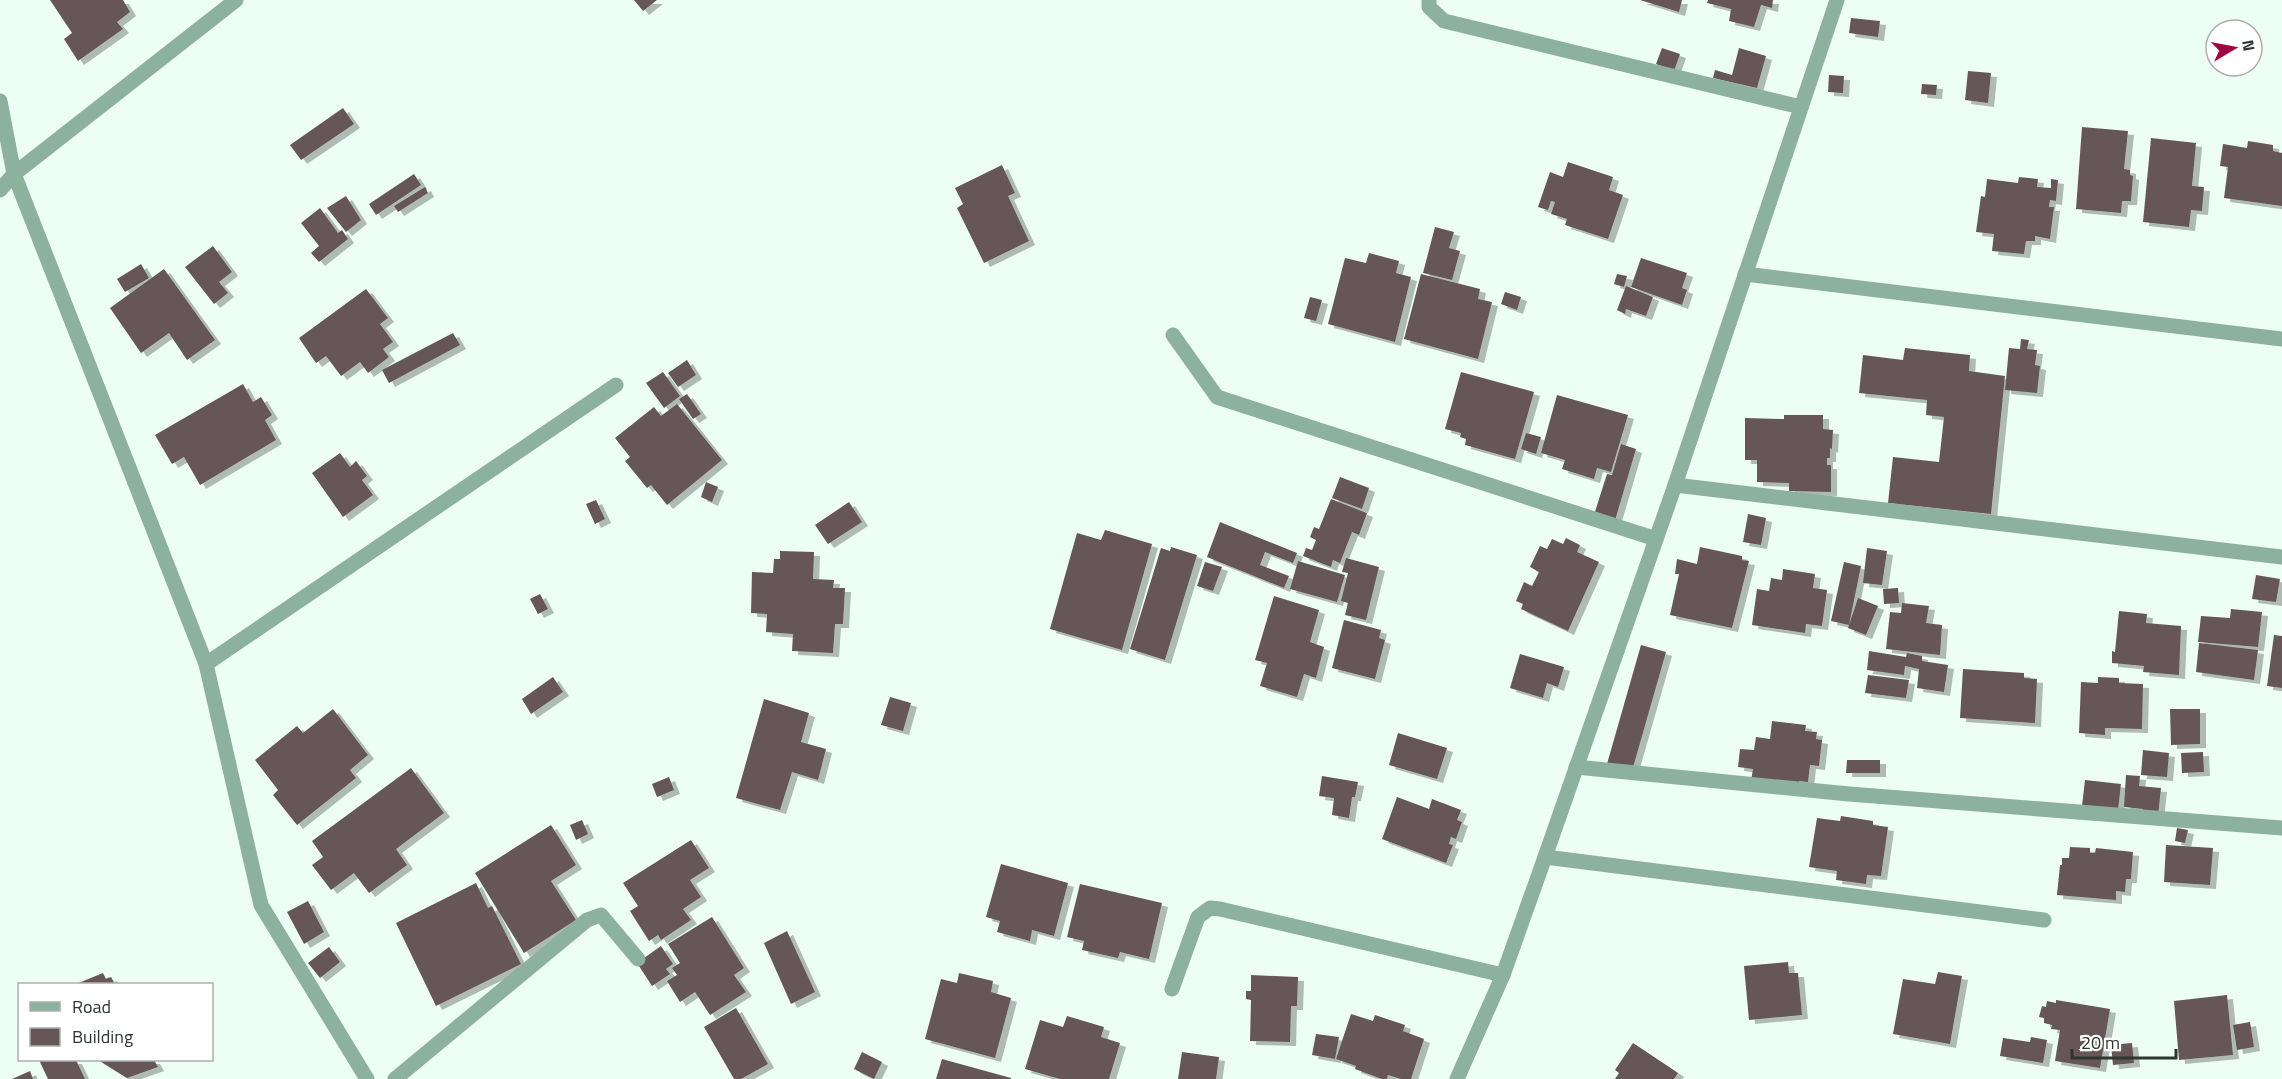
<svg xmlns="http://www.w3.org/2000/svg" width="2282" height="1079" font-family="'Titillium Web',sans-serif">
<style>
.building{fill:#665658;filter:url(#shadow)}
.lines{fill:none;stroke-linecap:round;stroke-linejoin:round}
.minor{stroke:#8cb19f;stroke-width:15}
</style>
<defs>
<filter id="shadow"><feDropShadow dx="6" dy="4" stdDeviation="0" flood-color="#0004"/></filter>
</defs>
<rect width="100%" height="100%" fill="#edfef5"/>
<g class="building">
<path d="M50,0H123L130,12L117,22L123,29L78,61L64,39L72,33Z"/>
<path d="M634,0H657L643,11Z"/>
<path d="M1640,0H1682L1679,12Z"/>
<path d="M1708,0H1773L1772,8L1761,5L1754,27L1729,21L1731,9L1707,3Z"/>
<path d="M1851,18L1880,21L1878,37L1849,33Z"/>
<path d="M1662,48L1680,54L1674,71L1656,64Z"/>
<path d="M1739,48L1766,56L1757,88L1713,78L1715,70L1732,75Z"/>
<path d="M1968,71L1991,73L1988,103L1965,100Z"/>
<path d="M1829,75L1844,76L1843,93L1828,92Z"/>
<path d="M1922,84L1937,85L1936,95L1921,94Z"/>
<path d="M343,108L354,124L301,160L290,145Z"/>
<path d="M2082,127L2128,131L2124,169L2130,170V175L2133,176L2131,201H2122L2121,213L2076,209Z"/>
<path d="M2151,138L2196,143L2192,186L2204,187L2202,211L2191,210L2189,227L2143,222Z"/>
<path d="M2248,141L2273,145V151L2282,153V206L2224,198L2228,167L2220,166L2223,144L2247,148Z"/>
<path d="M1568,162L1613,177L1609,190L1623,195L1608,239L1565,225L1567,219L1551,214L1555,202L1551,201L1548,210L1538,207L1550,172L1563,177Z"/>
<path d="M1002,165L1015,193L1008,196L1029,241L984,263L957,208L963,204L955,188Z"/>
<path d="M414,174L421,185L376,215L369,204Z"/>
<path d="M2019,177L2038,179L2037,187L2051,188V179L2058,180L2056,201L2050,200L2049,207H2054L2050,239L2035,236V241H2026L2024,254L1992,251L1994,234L1976,232L1981,196L1985,197L1987,179L2018,183Z"/>
<path d="M425,187L428,193L398,212L394,206Z"/>
<path d="M346,196L361,220L346,232L327,208Z"/>
<path d="M320,208L338,233L342,230L348,239L319,262L311,253L319,246L301,223Z"/>
<path d="M1435,227L1454,232L1449,248L1460,251L1452,280L1423,273Z"/>
<path d="M213,246L232,272L219,282L228,293L214,304L185,267Z"/>
<path d="M1369,253L1399,261L1396,273L1411,277L1395,342L1328,324L1345,258L1366,263Z"/>
<path d="M1641,258L1687,273L1682,288L1687,290L1682,305L1631,287Z"/>
<path d="M141,264L149,278L125,292L117,279Z"/>
<path d="M164,269L215,340L187,360L169,333L141,353L110,308Z"/>
<path d="M1421,274L1480,289L1478,299L1492,302L1478,359L1404,339Z"/>
<path d="M1617,274L1627,276L1624,287L1614,284Z"/>
<path d="M1626,286L1653,297L1646,316L1626,309L1625,314L1617,310Z"/>
<path d="M366,289L388,318L380,324L393,342L383,349L389,357L368,373L360,362L341,376L326,356L316,363L299,338Z"/>
<path d="M1505,292L1521,297L1517,310L1501,304Z"/>
<path d="M1310,297L1322,300L1316,321L1304,318Z"/>
<path d="M453,333L460,345L389,383L382,370Z"/>
<path d="M2021,339L2029,340L2027,349L2037,350L2035,365L2040,366L2037,393L2005,390L2009,348L2020,349Z"/>
<path d="M1905,348L1970,355L1969,371L2005,376L1991,514L1888,503L1893,457L1939,462L1944,417L1926,415L1927,400L1859,393L1863,355L1903,360Z"/>
<path d="M687,360L696,375L678,387L668,373Z"/>
<path d="M663,372L680,396L664,408L646,383Z"/>
<path d="M1461,372L1534,392L1515,459L1465,445L1466,439L1460,437L1461,433L1445,429Z"/>
<path d="M243,384L253,402L261,397L272,415L265,420L276,440L200,485L184,457L172,464L155,435Z"/>
<path d="M687,394L701,414L693,419L679,399Z"/>
<path d="M1557,395L1628,415L1611,472L1597,468L1594,479L1562,469L1565,460L1541,453Z"/>
<path d="M677,404L722,460L667,505L651,485L647,488L625,461L630,457L615,438L654,407L661,416Z"/>
<path d="M1784,415H1823V429L1833,430L1832,449L1830,448V458H1827V465H1831V492L1789,491V483L1757,482V460H1745V418L1784,419Z"/>
<path d="M1526,433L1541,437L1536,454L1521,449Z"/>
<path d="M1621,444L1636,449L1614,524L1593,518L1607,474L1612,475Z"/>
<path d="M340,453L350,467L356,461L367,476L362,480L373,495L343,517L312,473Z"/>
<path d="M1340,477L1369,488L1362,509L1332,498Z"/>
<path d="M706,482L718,487L712,502L701,497Z"/>
<path d="M1331,499L1367,513L1359,535L1352,532L1340,563L1333,560L1331,567L1303,556L1306,548L1312,550L1316,540L1310,537L1314,527L1319,529Z"/>
<path d="M596,500L605,519L595,524L586,504Z"/>
<path d="M849,502L862,522L828,544L815,525Z"/>
<path d="M1748,514L1766,518L1761,545L1743,542Z"/>
<path d="M1220,522L1297,553L1293,563L1265,552L1260,565L1289,576L1284,588L1207,557Z"/>
<path d="M1105,530L1152,544L1122,650L1050,629L1077,533L1101,540Z"/>
<path d="M1566,538L1580,545L1577,552L1599,562L1568,631L1521,609L1523,604L1516,601L1524,582L1532,586L1539,572L1530,567L1540,546L1547,549L1552,539L1563,544Z"/>
<path d="M1171,547L1197,555L1165,660L1130,649L1161,548L1170,551Z"/>
<path d="M1700,547L1742,556V560L1749,561L1732,628L1670,615L1679,574H1675L1677,559L1697,564Z"/>
<path d="M1867,548L1887,551L1882,585L1863,583Z"/>
<path d="M780,551L814,552L813,579L834,580L833,588H845L843,624H835L833,653L792,651L793,634L766,632L767,614L751,613L752,572L773,573L774,559H780Z"/>
<path d="M1346,558L1379,567L1366,620L1345,615L1348,603L1341,601L1348,573L1342,572Z"/>
<path d="M1298,561L1345,575L1337,602L1290,589Z"/>
<path d="M1205,562L1222,567L1213,591L1197,586Z"/>
<path d="M1844,562L1861,566L1849,625L1831,621Z"/>
<path d="M1783,569L1815,574L1813,588L1827,590L1822,626L1806,624L1805,633L1752,625L1757,589L1769,591L1771,578L1782,580Z"/>
<path d="M2256,575L2280,579L2276,602L2252,599Z"/>
<path d="M1898,588L1899,603L1884,604L1883,589Z"/>
<path d="M540,594L548,609L538,614L530,599Z"/>
<path d="M1274,596L1319,610L1310,642L1324,647L1316,678L1304,674L1297,697L1260,686L1267,663L1255,660Z"/>
<path d="M1858,598L1878,606L1866,635L1848,628Z"/>
<path d="M1902,603L1929,606L1926,623L1942,625L1940,655L1886,649L1890,612L1901,613Z"/>
<path d="M2231,609L2262,612L2258,647L2198,642L2201,616L2230,618Z"/>
<path d="M2119,611L2147,614L2146,623L2181,626L2179,675L2143,672L2144,666L2112,663V651L2115,652Z"/>
<path d="M1344,620L1381,630L1379,638L1385,640L1375,679L1332,668Z"/>
<path d="M2274,635L2282,636V688L2267,686Z"/>
<path d="M2199,643L2258,650L2254,680L2196,672Z"/>
<path d="M1641,645L1666,652L1632,771L1607,764Z"/>
<path d="M1869,651L1906,657L1907,653L1922,656V661L1948,665L1944,692L1917,688L1919,669L1905,666L1904,675L1867,670Z"/>
<path d="M1520,654L1564,667L1558,687L1547,683L1543,698L1510,688Z"/>
<path d="M1963,669L2024,673V678L2037,679L2035,723L1960,718Z"/>
<path d="M1868,675L1909,680L1906,698L1865,693Z"/>
<path d="M553,677L563,692L531,714L522,699Z"/>
<path d="M2098,677L2119,678V683L2143,684L2142,729L2105,728V735L2079,733L2081,682L2098,683Z"/>
<path d="M890,697L911,703L903,731L881,725Z"/>
<path d="M764,699L809,713L801,742L826,749L818,780L792,772L780,810L736,798Z"/>
<path d="M333,709L368,755L350,770L356,778L297,825L273,795L278,790L255,760L297,726L303,733Z"/>
<path d="M2170,709H2200V744L2171,745Z"/>
<path d="M1772,721L1806,725L1805,731L1817,732L1816,739L1822,740L1819,766L1810,765L1808,782L1799,781V786L1751,781L1753,769L1738,767L1740,749L1754,750L1756,737L1770,739Z"/>
<path d="M1398,733L1447,748L1437,779L1389,765Z"/>
<path d="M2143,750L2169,753L2167,777L2141,775Z"/>
<path d="M2203,752L2204,772L2182,773L2181,753Z"/>
<path d="M1847,760H1880V773H1846Z"/>
<path d="M411,768L444,813L396,849L407,865L369,893L354,873L331,890L312,865L323,857L312,841Z"/>
<path d="M2126,775L2140,776L2139,786L2161,788L2158,816L2142,815L2143,809L2124,807Z"/>
<path d="M1322,776L1358,782L1355,797H1352L1349,818L1332,815L1334,798L1319,796Z"/>
<path d="M669,777L674,790L657,797L652,784Z"/>
<path d="M2085,780L2121,784L2118,810L2082,806Z"/>
<path d="M1397,797L1429,809L1432,799L1461,810L1457,820L1462,822L1456,839L1451,837L1449,844L1453,845L1446,863L1382,839Z"/>
<path d="M1841,816L1873,821V825L1888,827L1881,876L1867,875L1866,884L1836,880L1837,871L1809,867L1817,818L1840,821Z"/>
<path d="M582,820L588,834L576,840L570,825Z"/>
<path d="M551,825L576,865L551,881L576,920L524,953L475,873Z"/>
<path d="M2177,828L2188,830L2185,843L2175,841Z"/>
<path d="M691,840L709,868L690,880L701,897L683,909L691,920L661,940L658,935L649,941L630,911L638,906L623,883Z"/>
<path d="M2166,845L2213,848L2210,885L2164,882Z"/>
<path d="M2070,847L2090,848V853H2095L2096,848L2133,852L2131,879H2126L2125,892L2116,891V900L2057,895L2060,865H2062V858H2069Z"/>
<path d="M1001,864L1068,883L1054,936L1032,930L1030,941L997,932L1000,921L986,917Z"/>
<path d="M476,883L488,908L492,906L521,964L436,1006L396,923Z"/>
<path d="M1080,884L1162,903L1149,959L1120,952L1118,958L1082,950L1084,941L1067,937Z"/>
<path d="M308,901L324,932L304,944L287,912Z"/>
<path d="M712,917L744,968L734,975L746,992L710,1015L695,992L680,1002L667,981L677,975L672,968L680,963L668,944Z"/>
<path d="M787,931L815,992L791,1004L764,943Z"/>
<path d="M661,946L673,964L666,969L670,974L652,986L637,963Z"/>
<path d="M329,947L340,962L320,978L308,963Z"/>
<path d="M1788,962L1789,973H1798L1802,1015L1749,1020L1744,966Z"/>
<path d="M1938,972L1962,976L1950,1044L1893,1034L1903,979L1935,984Z"/>
<path d="M103,973L106,979L111,977L115,984H76Z"/>
<path d="M959,973L993,981L991,992L1011,998L995,1058L925,1039L941,979L957,983Z"/>
<path d="M1251,975L1298,977L1297,1006H1291L1290,1042L1250,1041L1251,1000L1246,999V991H1251Z"/>
<path d="M2227,995L2233,1055L2179,1060L2174,1001Z"/>
<path d="M2056,1000L2110,1009L2100,1068L2055,1061L2060,1030L2051,1029L2052,1025L2044,1023V1018L2039,1017L2042,1006L2046,1007L2047,1001L2056,1003Z"/>
<path d="M736,1008L768,1064L741,1079H734L704,1027Z"/>
<path d="M1351,1014L1373,1021L1375,1015L1405,1025L1403,1031L1424,1039L1411,1079H1401L1388,1075L1387,1079H1382L1355,1069L1356,1066L1336,1059Z"/>
<path d="M1067,1016L1104,1027L1101,1037L1120,1043L1109,1079H1060L1025,1069L1040,1020L1063,1027Z"/>
<path d="M2250,1022L2254,1047L2237,1050L2233,1025Z"/>
<path d="M1316,1034L1339,1037L1335,1059L1312,1055Z"/>
<path d="M2031,1037L2047,1040L2043,1063L2000,1056L2003,1038L2030,1042Z"/>
<path d="M1633,1043L1678,1073L1674,1079H1615L1619,1073L1615,1070Z"/>
<path d="M2132,1043L2134,1063L2113,1065L2111,1045Z"/>
<path d="M862,1052L882,1062L874,1079L854,1069Z"/>
<path d="M1182,1052L1219,1057L1216,1079H1178Z"/>
<path d="M942,1059L1011,1078V1079H936Z"/>
<path d="M39,1060H76L85,1079H48Z"/>
<path d="M98,1060H154L158,1067L127,1078Z"/>
<path d="M30,1071L33,1079H12Z"/>
</g>
<g class="lines">
<g class="minor">
<path d="M1429,0V7L1444,21L1801,107"/>
<path d="M0,101L14,174L206,664L261,905L367,1079"/>
<path d="M0,190L14,174L236,0"/>
<path d="M1745,274L2282,339"/>
<path d="M1173,335L1217,397L1656,539"/>
<path d="M1675,485L2282,557"/>
<path d="M206,664L616,385"/>
<path d="M1576,767L1849,794L2282,828"/>
<path d="M1545,857L2044,920"/>
<path d="M1172,989L1198,917L1210,908L1220,909L1503,975"/>
<path d="M395,1079L587,920L601,915L638,959"/>
<path d="M1457,1079L1503,975L1545,857L1675,485L1837,0"/>
</g>
</g>
<rect x="18" y="983" width="195" height="78" fill="#ffffff" stroke="#acafad" stroke-width="1.5"/>
<rect x="30" y="1002" width="30" height="9" fill="#8cb19f" stroke="#acafad" stroke-width="1.5"/>
<text x="72" y="1013" font-size="18" fill="#2f3632">Road</text>
<rect x="30" y="1028" width="30" height="18" fill="#665658" stroke="#acafad" stroke-width="1.5"/>
<text x="72" y="1043" font-size="18" fill="#2f3632">Building</text>
<g transform="translate(2234 48) rotate(80)"><circle r="28" fill="#ffffff" stroke="#acafad" stroke-width="1.5"/>
<path d="M0-4.5L10 22L0 15L-10 22Z" fill="#a10442"/>
<text y="-9" font-size="16" font-weight="bold" text-anchor="middle" fill="#2f3632">N</text>
</g>
<path d="M2072 1049v9h104v-9" fill="none" stroke="#2f3632" stroke-width="3"/>
<text x="2081" y="1049" font-size="18" fill="#2f3632" stroke="#ffffff" stroke-width="4.5" paint-order="stroke">20 m</text>
</svg>
